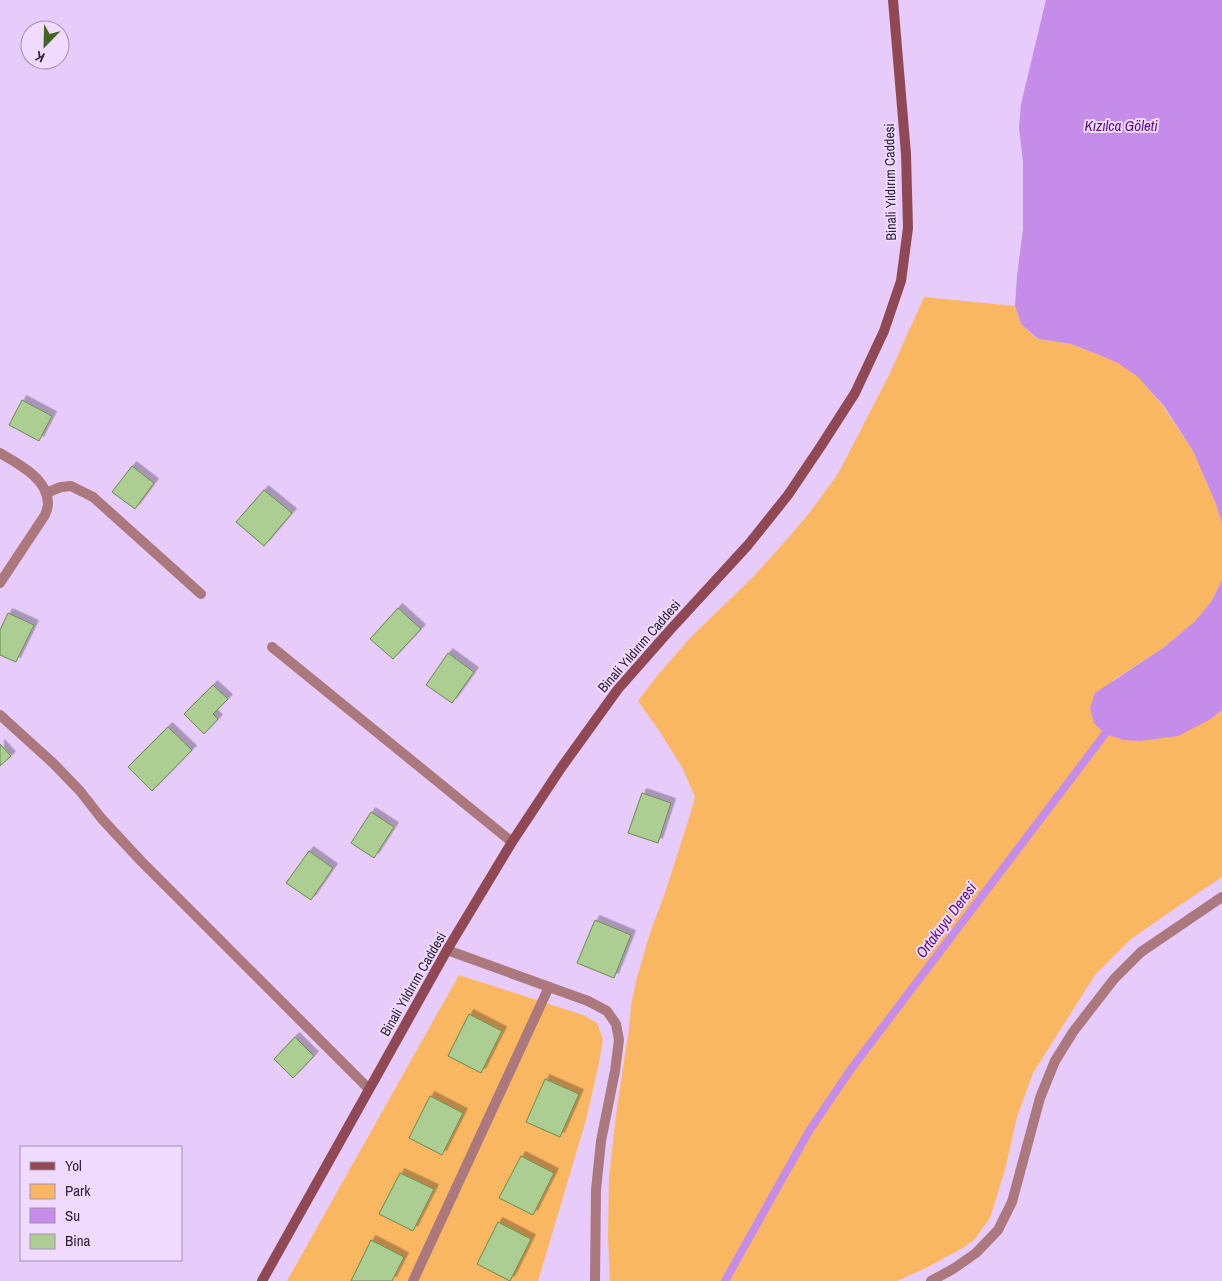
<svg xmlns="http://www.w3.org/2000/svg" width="1222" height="1281" font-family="'Archivo Narrow',sans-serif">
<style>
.green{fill:#f9b762}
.water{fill:#c58de9}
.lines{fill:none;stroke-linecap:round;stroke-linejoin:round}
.stream{stroke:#c58de9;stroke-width:8}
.building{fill:#adce93;stroke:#6b8950;filter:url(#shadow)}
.lane{stroke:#ab787e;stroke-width:10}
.secondary{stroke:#904954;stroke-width:10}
.labels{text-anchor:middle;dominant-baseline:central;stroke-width:4;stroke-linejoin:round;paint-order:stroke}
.street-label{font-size:14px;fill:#302339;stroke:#f0dbff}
.water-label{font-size:15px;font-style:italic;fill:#5b0d7e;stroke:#f0dbff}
</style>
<defs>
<filter id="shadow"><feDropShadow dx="4.5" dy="-4.5" stdDeviation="0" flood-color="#0004"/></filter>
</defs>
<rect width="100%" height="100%" fill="#e7cbfa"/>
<g class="green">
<path d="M924,297L1015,306L1021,324L1037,339L1071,344L1097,354L1118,363L1138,377L1163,406L1193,451L1216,504L1222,524V580L1211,602L1194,622L1163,648L1112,681L1211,719L1222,710V877L1183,903L1131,939L1095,975L1033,1073L1017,1117L1005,1170L990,1218L974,1240L961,1249L926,1268L897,1281H610L608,1235L609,1179L616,1115L629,1028L631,1006L636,981L650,933L665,893L690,815L695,797L683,769L660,732L638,701L657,676L690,638L754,576L789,537L810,512L838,474L890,373Z"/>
<path d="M459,975L583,1015L597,1023L603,1039L599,1063L586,1120L538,1281H287Z"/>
</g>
<g class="water">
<path d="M1046,0H1222V524L1216,504L1193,451L1164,406L1138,377L1118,363L1097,354L1071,344L1038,339L1021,324L1015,306L1017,276L1023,229V162L1019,128L1021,104Z"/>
<path d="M1222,580V710L1211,719L1178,736L1140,741L1124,740L1105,734L1094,723L1090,708L1095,693L1163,648L1194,622L1211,602Z"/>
</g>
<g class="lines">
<path class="stream" d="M725,1281L809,1131L851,1069L1105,734L1111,728"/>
</g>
<g class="building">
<path d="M22,400L52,416L39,441L9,425Z"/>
<path d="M132,466L154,483L135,509L112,492Z"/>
<path d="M264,490L292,513L264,546L236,522Z"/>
<path d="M398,608L421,629L393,659L370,639Z"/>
<path d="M8,613L34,625L16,662L0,655V630Z"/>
<path d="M448,653L474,672L452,703L426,685Z"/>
<path d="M213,685L228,699L213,714L218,719L204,734L184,714Z"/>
<path d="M168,727L192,750L152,791L128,767Z"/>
<path d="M0,744L11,756L0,766Z"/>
<path d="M642,793L671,803L658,843L628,833Z"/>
<path d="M371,812L394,827L374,858L351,843Z"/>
<path d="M309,851L333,868L311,900L286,883Z"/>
<path d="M595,920L631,935L614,978L577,963Z"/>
<path d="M469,1014L502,1031L481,1073L448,1056Z"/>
<path d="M295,1037L314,1056L293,1078L274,1059Z"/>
<path d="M545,1079L579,1094L560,1137L526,1122Z"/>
<path d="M430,1096L463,1113L442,1155L409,1138Z"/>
<path d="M521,1156L554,1173L533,1215L499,1198Z"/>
<path d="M400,1173L434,1189L413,1231L379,1214Z"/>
<path d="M498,1222L531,1239L510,1281L477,1264Z"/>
<path d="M371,1240L404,1257L392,1281H351Z"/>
</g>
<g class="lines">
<g class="lane">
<path d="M0,453C19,464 48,479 48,504C48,508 46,512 45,515L0,583"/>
<path d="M46,493L61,487L71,486L93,497L201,594"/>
<path d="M272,647L512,842"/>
<path d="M0,715L54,764L80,791L102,819L140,860L369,1089"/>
<path d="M447,950L588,1001L607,1011L616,1024L619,1040L615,1071L601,1141L596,1190L595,1281"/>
<path d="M413,1281L549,987"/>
<path d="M931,1281L953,1269L976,1253L998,1230L1012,1202L1040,1098L1055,1061L1073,1032L1114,979L1141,952L1222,897"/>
</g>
<path class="secondary" d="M262,1281L447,950L512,842L561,768L618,689L670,630L748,545L788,495L821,446L855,393L884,331L901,281L908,228L906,154L893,0"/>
</g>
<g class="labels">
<g class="street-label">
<text transform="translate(890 182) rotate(-91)">Binali Yıldırım Caddesi</text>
<text transform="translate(639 646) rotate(-49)">Binali Yıldırım Caddesi</text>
<text transform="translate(413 984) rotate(-60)">Binali Yıldırım Caddesi</text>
</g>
<g class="water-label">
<text x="1121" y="125">Kızılca Göleti</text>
<text transform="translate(946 920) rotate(-53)">Ortakuyu Deresi</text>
</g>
</g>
<rect x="20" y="1146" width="162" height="115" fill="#f0dbff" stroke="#a391b0"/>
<rect x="30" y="1162" width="25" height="8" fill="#904954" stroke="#a391b0"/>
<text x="65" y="1171" font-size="15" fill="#302339">Yol</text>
<rect x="30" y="1184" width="25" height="15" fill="#f9b762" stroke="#a391b0"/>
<text x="65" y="1196" font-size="15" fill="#302339">Park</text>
<rect x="30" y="1208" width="25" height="15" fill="#c58de9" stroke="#a391b0"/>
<text x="65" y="1221" font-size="15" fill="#302339">Su</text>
<rect x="30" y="1234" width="25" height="15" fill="#adce93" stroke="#a391b0"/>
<text x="65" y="1246" font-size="15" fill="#302339">Bina</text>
<g transform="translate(45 45) rotate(203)"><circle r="24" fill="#f0dbff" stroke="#a391b0"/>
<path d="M0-4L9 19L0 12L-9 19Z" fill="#43661e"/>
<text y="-8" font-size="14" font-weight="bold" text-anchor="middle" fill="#302339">K</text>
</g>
</svg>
